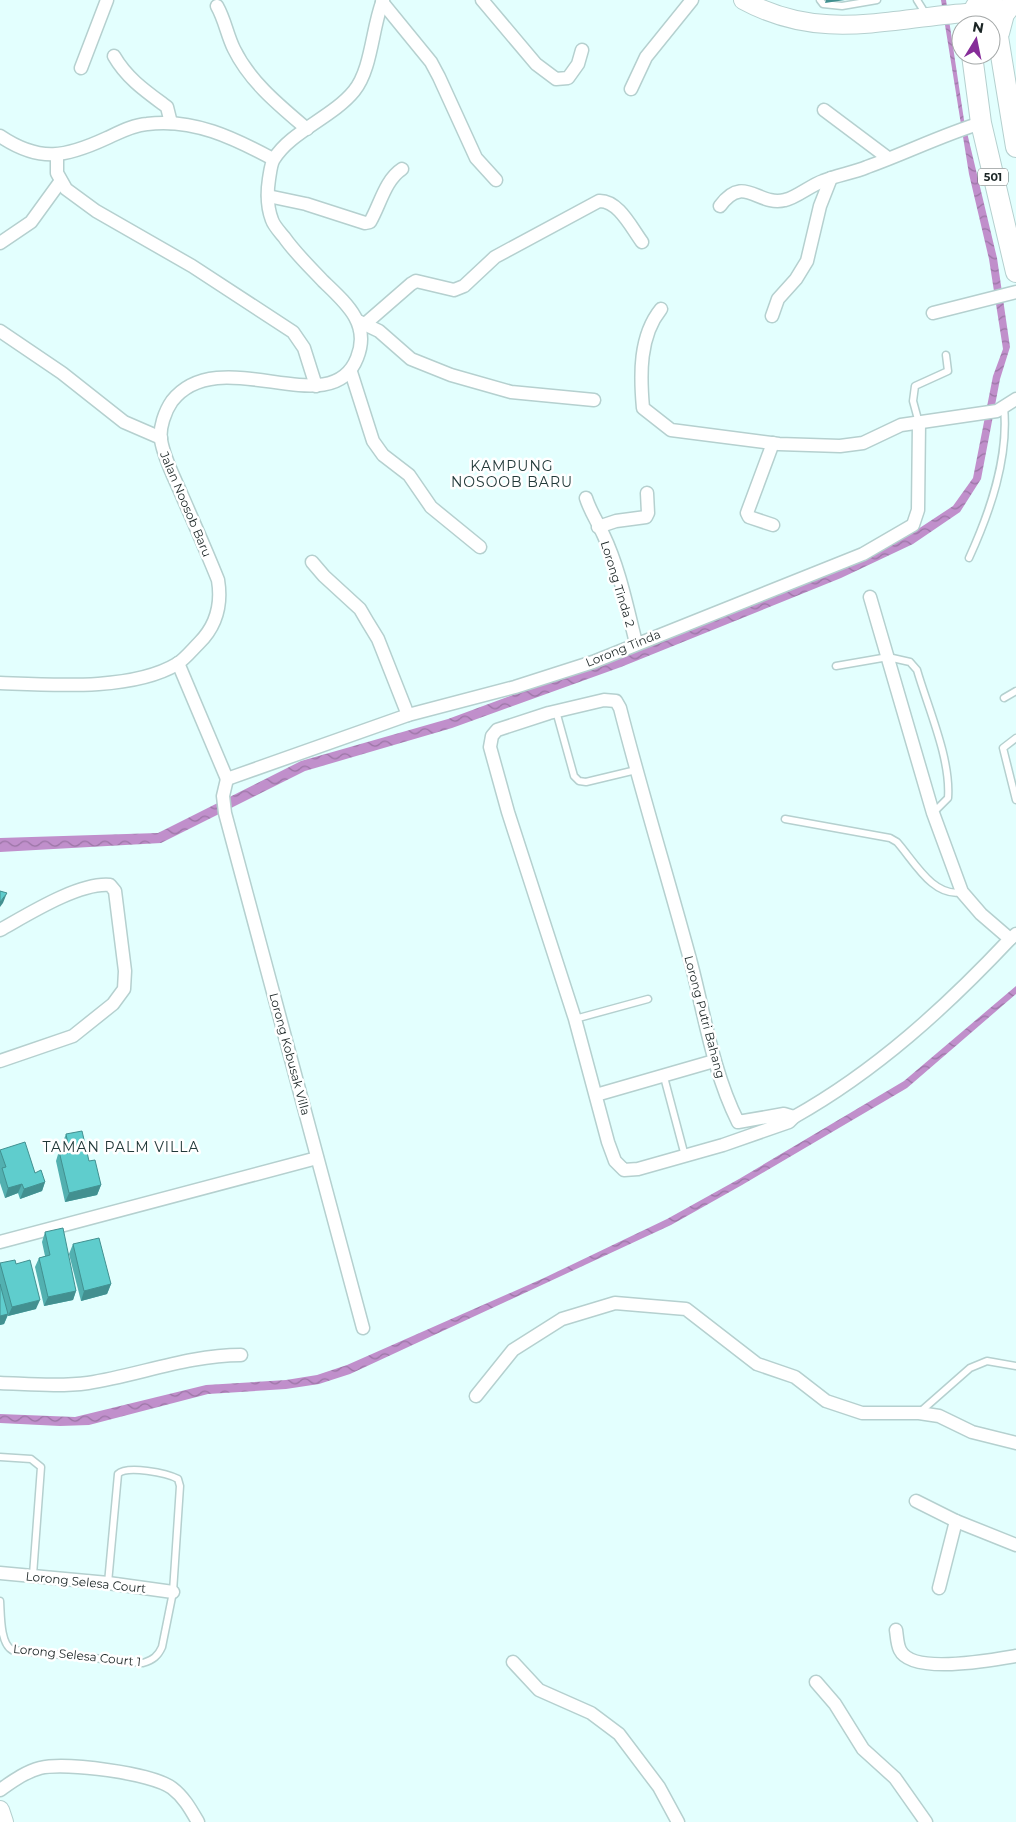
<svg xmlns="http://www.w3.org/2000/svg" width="1016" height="1822" font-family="Montserrat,sans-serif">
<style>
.water{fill:url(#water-waves)}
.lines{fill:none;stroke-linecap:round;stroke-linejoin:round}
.lane-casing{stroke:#b5d0cf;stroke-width:9}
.street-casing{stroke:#b5d0cf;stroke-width:15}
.secondary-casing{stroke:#b5d0cf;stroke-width:20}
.primary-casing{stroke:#b5d0cf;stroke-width:22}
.lane{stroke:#fff;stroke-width:6}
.street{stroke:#fff;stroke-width:12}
.secondary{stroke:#fff;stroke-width:18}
.primary{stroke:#fff;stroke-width:20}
.wall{fill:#52b0b0}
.shaded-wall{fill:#429090}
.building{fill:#5fcdcd;stroke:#429090}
.labels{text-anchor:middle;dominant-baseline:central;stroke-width:5;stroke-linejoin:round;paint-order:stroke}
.shield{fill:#fff;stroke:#5f6666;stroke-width:1}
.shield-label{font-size:11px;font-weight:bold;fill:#1b2525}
.street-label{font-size:12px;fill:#1b2525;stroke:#fff}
.neighbourhood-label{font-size:14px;letter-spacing:1px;fill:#223939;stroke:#fff}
</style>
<defs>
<pattern id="water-waves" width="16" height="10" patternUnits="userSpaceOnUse" patternTransform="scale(1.25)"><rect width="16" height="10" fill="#c08fcb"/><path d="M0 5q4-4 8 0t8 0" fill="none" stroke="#9b75a5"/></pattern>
</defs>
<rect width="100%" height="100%" fill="#e3fffe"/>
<g class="water">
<path d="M941,0H946L964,120L997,258L1010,347L1000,379L981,479L960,512L913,544L841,578L621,667L452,728L305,771L161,843L0,852V838L158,833L301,761L448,719L644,646L864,556L906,537L953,506L973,478L993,376L1003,349L989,259L969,174Z"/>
<path d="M1016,986V994L907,1088L742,1185L671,1225L350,1374L319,1384L286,1389L208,1394L89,1425L60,1426L0,1423V1414L75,1417L206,1385L286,1380L317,1375L347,1365L544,1278L667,1219L739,1179L904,1081Z"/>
</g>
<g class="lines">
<defs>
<g id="lane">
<path d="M820,0L823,4L842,6L877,0"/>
<path d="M917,0L927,16"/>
<path d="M919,423L913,401L915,386L948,371L946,355"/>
<path d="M969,558C990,512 1009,458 1004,407"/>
<path d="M836,666L888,657L910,662L917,670C928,708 951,759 948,798L933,813"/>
<path d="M1004,698L1016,691"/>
<path d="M556,711L574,776L579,781L586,782L636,770"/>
<path d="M1016,738L1003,748L1016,800"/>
<path d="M785,819L890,838L897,842C914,861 933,898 962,892"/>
<path d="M575,1019L648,999"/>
<path d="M664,1077L685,1156"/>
<path d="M920,1412L970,1368L987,1361L1016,1366"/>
<path d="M0,1457L31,1459L41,1467L33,1575"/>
<path d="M0,1601C1,1615 0,1643 12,1650L143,1663C153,1660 158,1656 162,1647L173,1592L180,1486L178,1479C167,1473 127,1465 118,1474L108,1583"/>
</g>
<g id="street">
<path d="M482,0L536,64L556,79L568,78L578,64L582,50"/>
<path d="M382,2L431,62L439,77L476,158L496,180"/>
<path d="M217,6C225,20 227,35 234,49C250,82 280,106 307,129"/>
<path d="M114,56C126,77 144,90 163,104L167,107L171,123"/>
<path d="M81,68L107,0"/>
<path d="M631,89L646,57L692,0"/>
<path d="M824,110L888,158"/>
<path d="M0,136C40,163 66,157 107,138C120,132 133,125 147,124C193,118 234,138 273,159"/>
<path d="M57,155V173L66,189L96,211L192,266L293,332L304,348L316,386"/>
<path d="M268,196L306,204L365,223L370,222C380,205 385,180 402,169"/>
<path d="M720,206C744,173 758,207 785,200C796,198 811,185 823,181C837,175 853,173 867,167C906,153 942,135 981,123"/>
<path d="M0,243L31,222L60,182"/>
<path d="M661,309C639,336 640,375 643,408L671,430L779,444L840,446L863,443L901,425L997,411L1016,399"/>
<path d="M933,313L1016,292"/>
<path d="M772,316L778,299L796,279L807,261L820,206L831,178"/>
<path d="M358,321L379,331L411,359L451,375L511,392L594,400"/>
<path d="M365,324L411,284L416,281L454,290L464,286L495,257L599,201C618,200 631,227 642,242"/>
<path d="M0,331L62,373L124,422L161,438"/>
<path d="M351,372L373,441L383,455L409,475L431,507L480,547"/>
<path d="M586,498C590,511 597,521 603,534C619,567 627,607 636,643"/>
<path d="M773,525L749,517L747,513L773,443"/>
<path d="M598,527L616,521L646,517L648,513L647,493"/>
<path d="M312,562L324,576L360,609L367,621L378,639L408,715"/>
<path d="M870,597L933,813L962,892L981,914L1010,939L1016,934"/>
<path d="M178,663L227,779"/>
<path d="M0,683C51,685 132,691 177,664C185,659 192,650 199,643C216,626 222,604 218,580C206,550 193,521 180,491C173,475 164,458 161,440C159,428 165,411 172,401C220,340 331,425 357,358C371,324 346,303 323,281C310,267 295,253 284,237C280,232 274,226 272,220C267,207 267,192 269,179C270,173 271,163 274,159C290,132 333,117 354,91C372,69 372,27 383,0"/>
<path d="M604,700L616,701L620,708C642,794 668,878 691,963C705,1017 713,1072 738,1122L784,1114L794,1117L789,1122L723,1145L638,1169L624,1170L615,1161L608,1142L575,1019L508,812L490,747L492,736L497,730L549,713Z"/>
<path d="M227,779L408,715L515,687L593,662L863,554L913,525L918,510L919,423"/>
<path d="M227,779L223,796L225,813L363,1328"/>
<path d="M0,930C27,915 79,882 110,885L115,891L125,971L124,989L113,1004L73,1036L0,1061"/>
<path d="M596,1095L714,1061"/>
<path d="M794,1117C876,1071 946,1007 1010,939"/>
<path d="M0,1242L317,1158"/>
<path d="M0,1383C29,1384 59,1387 88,1383C139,1375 189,1355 241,1355"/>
<path d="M476,1396L513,1350L562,1319L615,1303L686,1309L757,1364L795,1377L826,1401L862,1413H919L939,1416L972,1432L1016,1443"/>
<path d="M916,1501L956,1521L1016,1545"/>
<path d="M0,1573L108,1583L173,1592"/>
<path d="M939,1588L956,1521"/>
<path d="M896,1630C897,1636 897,1644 900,1650C912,1675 993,1660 1016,1656"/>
<path d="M513,1662L539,1690L591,1713L619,1734L659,1787L678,1822"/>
<path d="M816,1682L835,1704L863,1749L895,1778L926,1822"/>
<path d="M0,1790C13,1781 25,1772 40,1768C66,1762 152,1773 172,1788C184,1797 191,1810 198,1822"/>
</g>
<g id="secondary">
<path d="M743,0C820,42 885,19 966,13"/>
<path d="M0,1810L4,1822"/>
</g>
<g id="primary">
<path d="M992,0L1016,147"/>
<path d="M978,25L975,8L980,0"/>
<path d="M999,33L1004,14L1015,0"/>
<path d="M972,55L981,123L1016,272"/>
</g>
</defs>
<use href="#lane" class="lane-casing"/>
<use href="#street" class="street-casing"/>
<use href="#secondary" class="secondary-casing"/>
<use href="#primary" class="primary-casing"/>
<use href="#lane" class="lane"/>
<use href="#street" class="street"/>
<use href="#secondary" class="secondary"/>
<use href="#primary" class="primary"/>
</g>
<g class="wall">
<path d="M66,1134L89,1161L101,1185L97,1195L65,1202L56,1161L59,1151L64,1150L62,1144Z"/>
<path d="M0,1150L35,1173L45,1182L42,1191L20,1199L18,1193L5,1198L0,1183Z"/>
<path d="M45,1232L76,1291L73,1300L44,1306L35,1267L39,1258L45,1256L42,1242Z"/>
<path d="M73,1244L111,1284L107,1294L81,1301L69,1254Z"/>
<path d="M0,1263L16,1264L36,1309L8,1316V1315L4,1324L0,1325Z"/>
</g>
<g class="shaded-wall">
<path d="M826,0H845L825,3Z"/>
<path d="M7,893L3,903L0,907V902Z"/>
<path d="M45,1182L42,1191L20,1199L24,1189Z"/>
<path d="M22,1184L18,1193L5,1198L8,1188Z"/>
<path d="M101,1185L97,1195L65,1202L69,1193Z"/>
<path d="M111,1284L107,1294L81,1301L84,1291Z"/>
<path d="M76,1291L73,1300L44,1306L48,1297Z"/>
<path d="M40,1300L36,1309L8,1316L12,1307Z"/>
<path d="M8,1314L4,1324L0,1325V1316Z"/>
</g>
<g class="building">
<path d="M0,891L7,893L0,902Z"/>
<path d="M82,1131L89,1161L95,1160L101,1185L69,1193L59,1151L69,1149L66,1134Z"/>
<path d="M25,1142L35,1173L41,1170L45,1182L24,1189L22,1184L8,1188L2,1168L6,1167L0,1150Z"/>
<path d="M63,1228L76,1291L48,1297L39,1258L50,1255L45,1232Z"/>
<path d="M99,1238L111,1284L84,1291L73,1244Z"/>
<path d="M15,1260L16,1264L30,1260L40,1300L12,1307L0,1263Z"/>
<path d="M0,1284L8,1314L0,1316Z"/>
</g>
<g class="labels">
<rect class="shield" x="978" y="168.5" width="30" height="17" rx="4"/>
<g class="shield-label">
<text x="993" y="177">501</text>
</g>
<g class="street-label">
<text transform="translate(186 504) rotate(67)">Jalan Noosob Baru</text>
<text transform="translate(618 584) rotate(73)">Lorong Tinda 2</text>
<text transform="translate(623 648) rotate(-22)">Lorong Tinda</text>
<text transform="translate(705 1017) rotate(75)">Lorong Putri Bahang</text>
<text transform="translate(290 1054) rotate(75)">Lorong Kobusak Villa</text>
<text transform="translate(86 1582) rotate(6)">Lorong Selesa Court</text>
<text transform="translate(77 1655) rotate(6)">Lorong Selesa Court 1</text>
</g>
<g class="neighbourhood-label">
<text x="512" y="466">KAMPUNG<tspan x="512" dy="16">NOSOOB BARU</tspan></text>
<text x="121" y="1147">TAMAN PALM VILLA</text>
</g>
</g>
<g transform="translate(976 40) rotate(10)"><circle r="24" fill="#ffffff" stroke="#a4a8a8"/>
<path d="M0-4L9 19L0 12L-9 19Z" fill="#862c99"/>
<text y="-8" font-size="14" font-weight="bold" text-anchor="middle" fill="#1b2525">N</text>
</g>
</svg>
